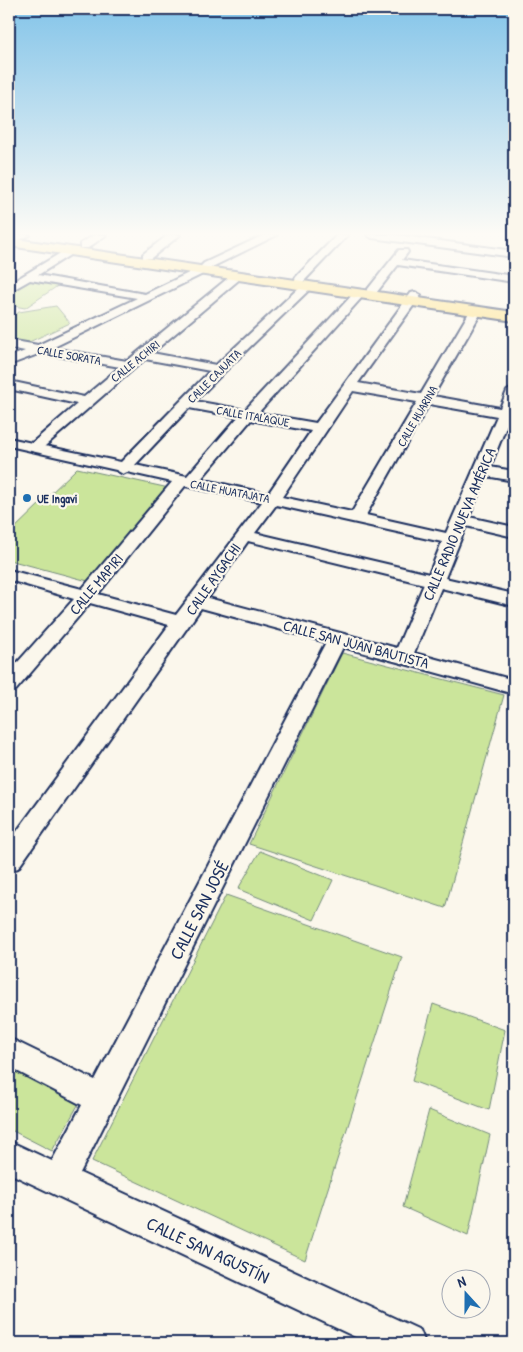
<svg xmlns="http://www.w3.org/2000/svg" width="523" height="1352" font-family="'Patrick Hand',sans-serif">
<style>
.green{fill:#cbe59b;stroke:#738a7c}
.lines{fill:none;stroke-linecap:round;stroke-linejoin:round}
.minor-casing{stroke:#1b2f5e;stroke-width:4}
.major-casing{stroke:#1b2f5e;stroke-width:4}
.minor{fill:#fbf7ec;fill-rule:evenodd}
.major{fill:#fde080;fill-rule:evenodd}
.poi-dot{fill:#1f6fb2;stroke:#fbf7ec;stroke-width:2}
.labels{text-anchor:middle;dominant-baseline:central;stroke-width:4.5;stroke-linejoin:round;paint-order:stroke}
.far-street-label{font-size:12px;fill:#1b2f5e;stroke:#fbf7ec}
.far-poi-label{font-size:12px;font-weight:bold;fill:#1b2f5e;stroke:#fbf7ec;text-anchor:start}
.street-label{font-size:15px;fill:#1b2f5e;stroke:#fbf7ec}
.near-street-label{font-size:18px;fill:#1b2f5e;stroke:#fbf7ec}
</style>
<rect width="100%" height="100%" fill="#fbf7ec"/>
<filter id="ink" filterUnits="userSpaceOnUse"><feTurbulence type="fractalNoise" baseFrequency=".02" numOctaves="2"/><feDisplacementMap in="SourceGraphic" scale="10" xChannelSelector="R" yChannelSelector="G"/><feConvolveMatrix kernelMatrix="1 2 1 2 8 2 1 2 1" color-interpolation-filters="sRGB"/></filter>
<g filter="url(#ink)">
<g class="green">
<path d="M29,280L59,285L25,308L9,305V292Z"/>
<path d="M56,306L70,323L27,343L9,339V319L19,312Z"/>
<path d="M77,468L169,488L88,581L9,560V534Z"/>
<path d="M342,653L504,695L445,908L249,844Z"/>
<path d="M260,851L333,880L314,920L238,889Z"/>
<path d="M226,895L402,957L305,1260L92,1161Z"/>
<path d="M433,1004L505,1030L489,1110L412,1081Z"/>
<path d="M9,1062L82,1098L52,1151L9,1129Z"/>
<path d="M429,1110L490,1135L468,1236L403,1207Z"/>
</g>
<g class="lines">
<defs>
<g id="minor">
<path d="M16,235H30L9,245V239Z"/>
<path d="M94,235H106L88,248H80V244Z"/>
<path d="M168,235H180L151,258H143V254Z"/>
<path d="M264,235H277L212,267L207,272L52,348L127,361L233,274L237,273L242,276L241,278L152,353L216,365L303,284H311L312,286L311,288L224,372L195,401L245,410L355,292L359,291L364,294L399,250H407L408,252L402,260L514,276V282L398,265L373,297L369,298L364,295L258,413L316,423L411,293L415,292L421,295L358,383L421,394L470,311L472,309H480L482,311L433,396L500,408L507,391L514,387V407L490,467L514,471V481L486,476L469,517L514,527V537L466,526L445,578L514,594V606L441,588L414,653L514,680V694L343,647L80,1173L420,1330L425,1343H368L9,1173V1141L52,1161L82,1105L9,1067V1038L95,1080L326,642L201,608L18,868L9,871V842L169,625L90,603L16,690L9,692V672L74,599L9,580V570L82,589L172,482L127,472L123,474L116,470L9,446V438L32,443L77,404L9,389V381L84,397L120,367L41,353L9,365V357L25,351L9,348V340L38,345L137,298L30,280L9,292V284L69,248L73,249V253L38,275L145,294L199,268L204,263ZM145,359L210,371L121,462L45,446ZM353,391L417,402L352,512L282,497ZM429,404L497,416L446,533L366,515ZM189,408L238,417L187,476L135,465ZM251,420L311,431L268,494L201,479ZM185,486L262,502L176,615L98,594ZM276,505L442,542L429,574L255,533ZM248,541L424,584L397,648L208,598Z"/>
<path d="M337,235H348L304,281H296L295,279L296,277Z"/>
<path d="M367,235H396L514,251V257L372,238Z"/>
</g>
<path id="major" d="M9,238L514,312V321L9,246Z"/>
</defs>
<use href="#minor" class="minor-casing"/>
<use href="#major" class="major-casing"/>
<use href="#minor" class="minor"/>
<use href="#major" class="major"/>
</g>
</g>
<linearGradient id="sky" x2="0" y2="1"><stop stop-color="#83c4e9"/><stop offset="0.55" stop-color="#fdfbf6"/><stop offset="1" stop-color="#fdfbf6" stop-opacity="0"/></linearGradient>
<rect width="523" height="425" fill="url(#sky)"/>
<circle class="poi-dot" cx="27" cy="498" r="5"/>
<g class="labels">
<g class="far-street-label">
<text transform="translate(69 355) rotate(10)">CALLE SORATA</text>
<text transform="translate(135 361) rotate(-39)">CALLE ACHIRI</text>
<text transform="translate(214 376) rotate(-45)">CALLE CAJUATA</text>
<text transform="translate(253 416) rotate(10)">CALLE ITALAQUE</text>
<text transform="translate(417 416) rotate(-60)">CALLE HUARINA</text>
<text transform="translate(230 491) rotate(11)">CALLE HUATAJATA</text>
</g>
<g class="far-poi-label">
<text x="37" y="498">UE Ingavi</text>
</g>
<g class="street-label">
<text transform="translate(459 524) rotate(-67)">CALLE RADIO NUEVA AMÉRICA</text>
<text transform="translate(213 579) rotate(-55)">CALLE AYGACHI</text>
<text transform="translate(96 584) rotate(-50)">CALLE MAPIRI</text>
<text transform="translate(356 644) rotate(15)">CALLE SAN JUAN BAUTISTA</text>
</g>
<g class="near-street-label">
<text transform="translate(199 910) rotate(-63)">CALLE SAN JOSÉ</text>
<text transform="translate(208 1250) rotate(25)">CALLE SAN AGUSTÍN</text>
</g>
</g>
<rect width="523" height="1352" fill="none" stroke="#fbf7ec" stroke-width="30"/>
<rect x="15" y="15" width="493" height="1322" fill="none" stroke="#1b2f5e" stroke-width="2" filter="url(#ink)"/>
<g transform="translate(466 1294) rotate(339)"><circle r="24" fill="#fbf7ec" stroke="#a1a7b3"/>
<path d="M0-4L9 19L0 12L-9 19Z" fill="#1f6fb2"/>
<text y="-8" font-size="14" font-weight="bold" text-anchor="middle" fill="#1b2f5e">N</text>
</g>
</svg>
